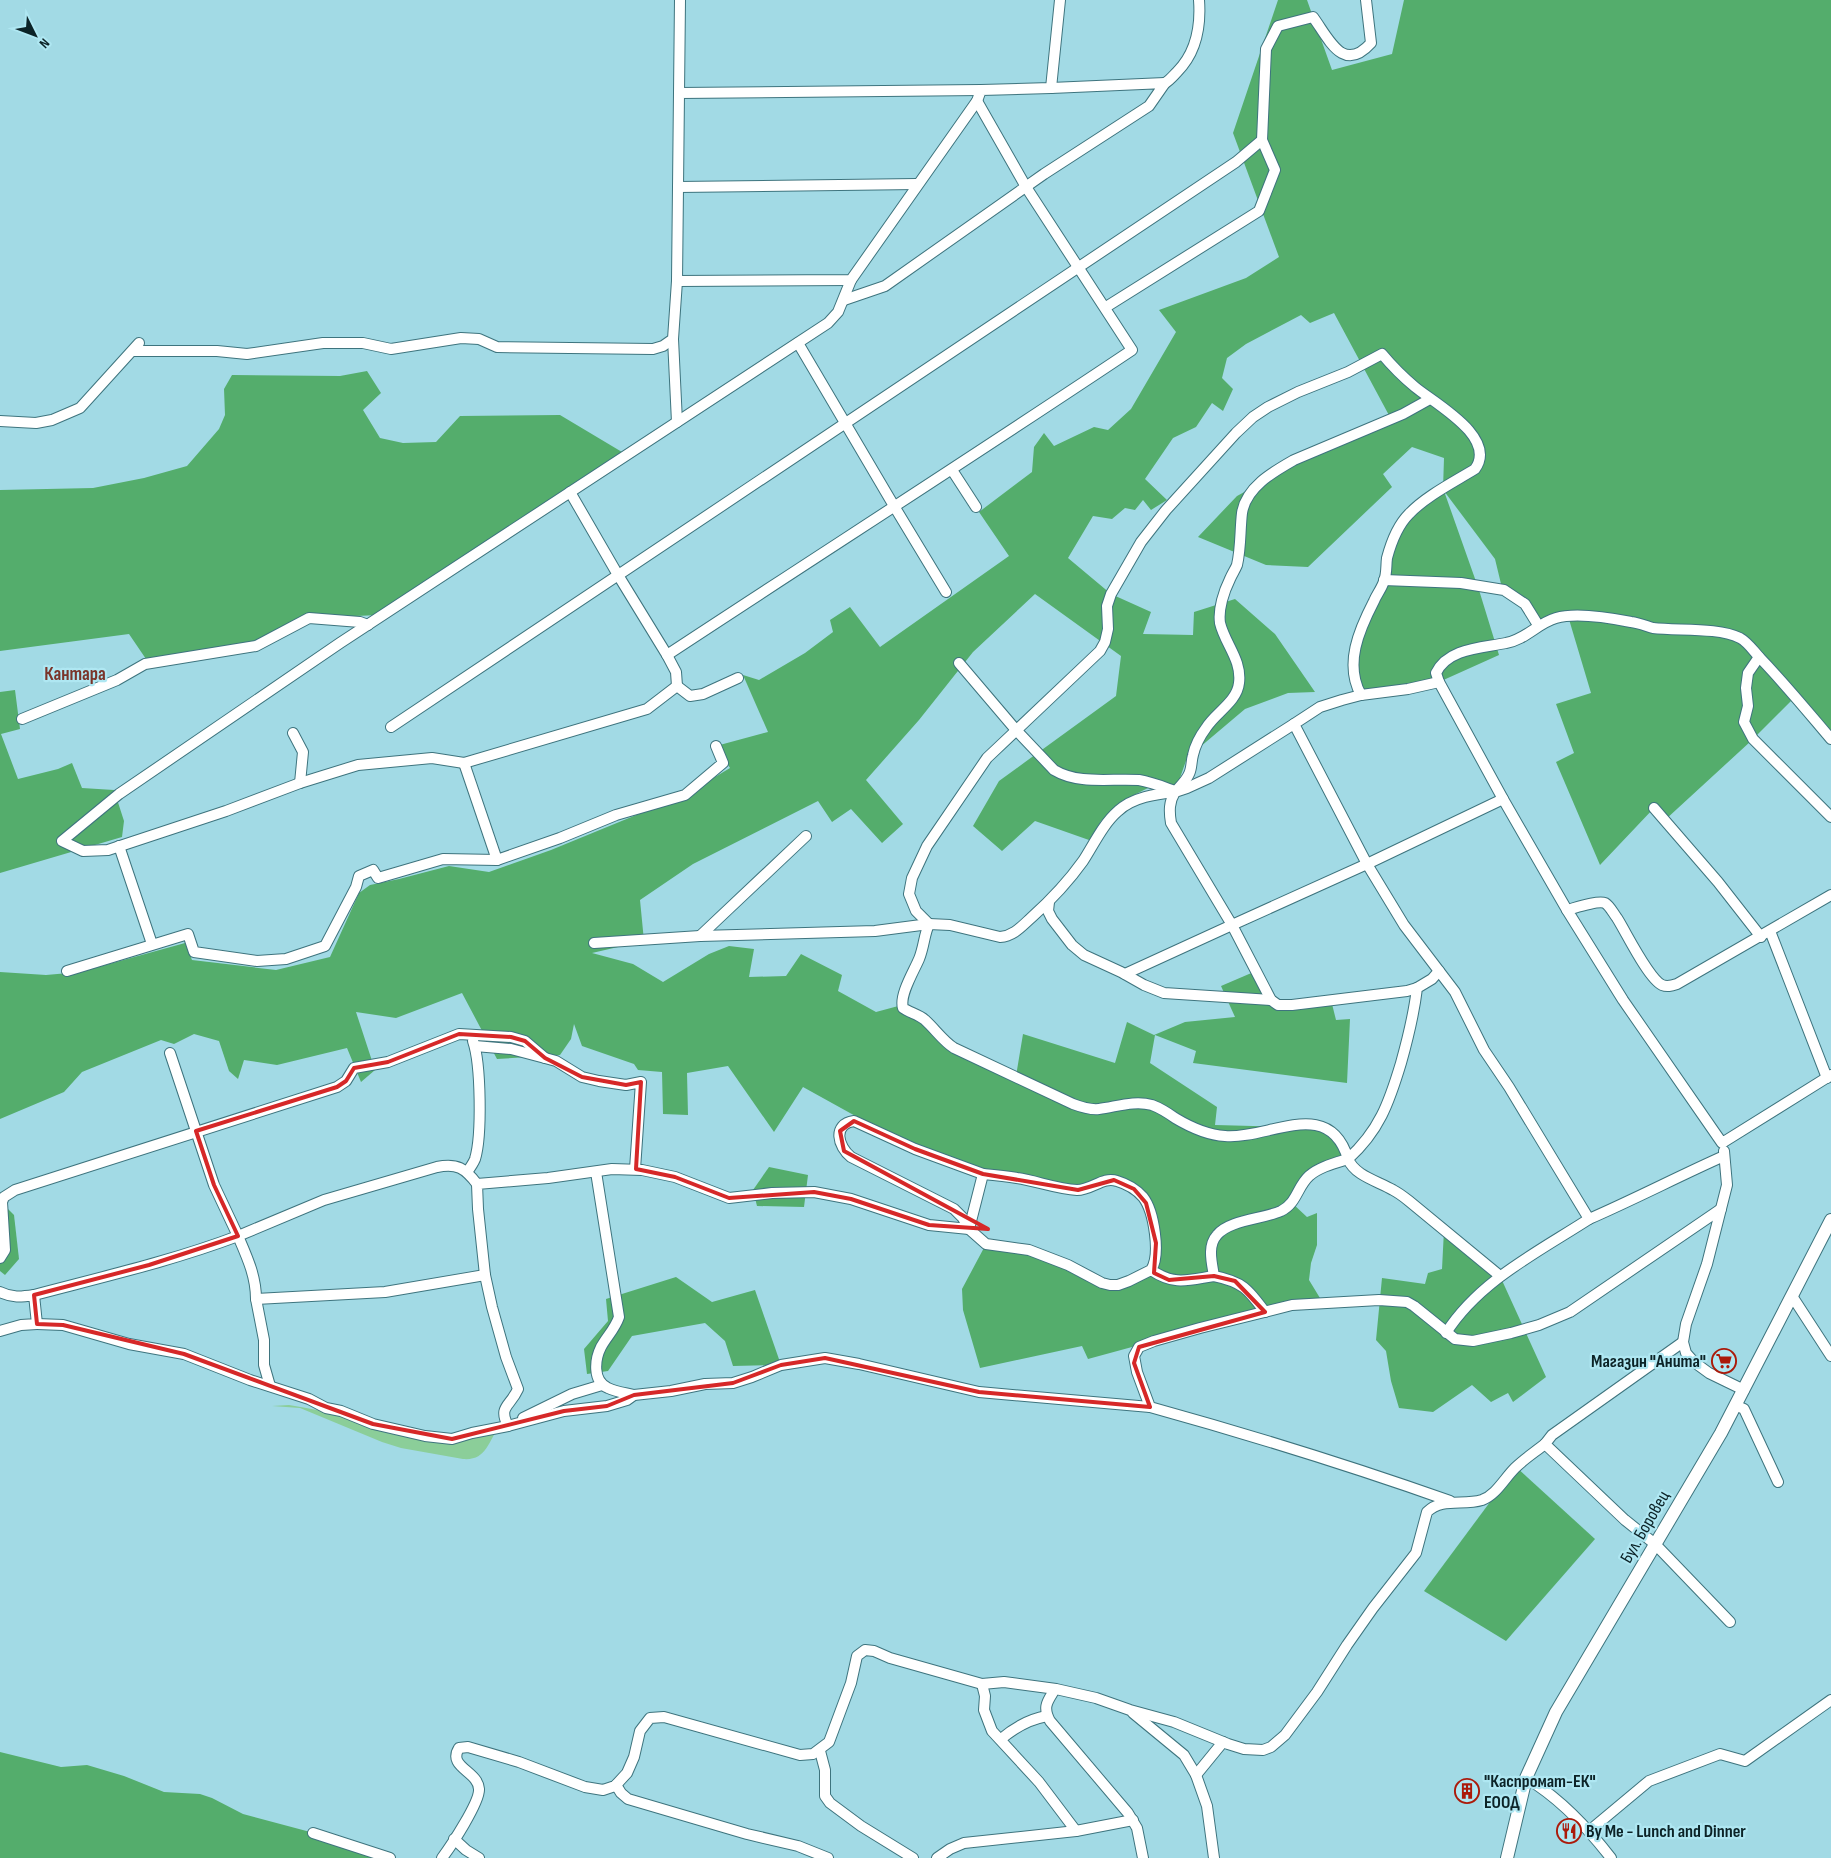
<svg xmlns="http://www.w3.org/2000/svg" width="1831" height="1858" font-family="'Sofia Sans Condensed',sans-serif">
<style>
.green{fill:#8bce99}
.forest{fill:#54ad6c}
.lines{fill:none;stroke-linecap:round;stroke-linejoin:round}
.minor-casing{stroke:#3e747e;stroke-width:12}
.tertiary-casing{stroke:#3e747e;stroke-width:14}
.minor{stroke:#fff;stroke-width:10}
.tertiary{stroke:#fff;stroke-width:12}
.marked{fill:none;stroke:#d62828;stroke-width:4;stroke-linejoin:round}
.labels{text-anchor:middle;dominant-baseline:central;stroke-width:4.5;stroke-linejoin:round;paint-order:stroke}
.poi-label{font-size:18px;font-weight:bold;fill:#0c2327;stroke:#afe7f2;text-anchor:start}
.street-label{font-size:18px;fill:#0c2327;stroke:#afe7f2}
.neighbourhood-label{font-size:19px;font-weight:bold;fill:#7a3429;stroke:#afe7f2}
</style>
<rect width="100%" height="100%" fill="#a2dae5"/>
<path class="green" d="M289,1405C306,1408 325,1411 342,1416C358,1422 374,1431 392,1434C425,1440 466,1436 499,1427C488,1442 486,1461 463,1459L401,1448L382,1442L300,1408L272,1406Z"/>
<g class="forest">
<path d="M1278,0H1307L1332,70L1392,54L1404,0H1831V739L1803,714L1791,701L1751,741L1665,820L1654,808L1600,865L1556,762L1574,753L1556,704L1591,693L1568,616L1543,623L1502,588L1495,559L1444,491L1479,590L1499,655L1439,682L1361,695L1352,663L1401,524L1443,489L1444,458L1412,447L1383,474L1392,487L1308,567L1266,565L1198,537L1237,496L1261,483L1277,470L1391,419L1334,313L1310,323L1301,315L1246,344L1227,358L1222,378L1233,389L1223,411L1212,403L1196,427L1173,438L1145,479L1167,500L1151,510L1143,500L1135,510L1125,508L1112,519L1093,516L1068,558L1111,594L1151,612L1143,634L1193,635L1194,612L1235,599L1275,634L1315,692L1288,693L1245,709L1187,758L1175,792L1152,786L1122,801L1101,821L1089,840L1035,821L1002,851L973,826L999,781L1116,696L1121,656L1035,594L973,652L919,720L866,780L903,824L882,843L851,809L832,822L818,801L693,864L640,900L644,941L592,953L633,964L663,982L709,954L729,946L754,949L749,977L786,976L801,954L842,975L838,991L876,1012L902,1005L940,1037L1016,1076L1023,1034L1115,1063L1127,1022L1154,1035L1185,1022L1235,1017L1221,986L1256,971L1271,1000H1331L1336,1020L1350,1019L1347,1083L1193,1063L1196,1051L1155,1035L1150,1063L1217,1107L1215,1125L1325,1128L1348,1159L1314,1172L1292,1203L1307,1217L1317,1213V1245L1311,1263L1309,1280L1323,1303L1154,1341L1088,1359L1082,1346L980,1368L963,1310L962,1289L986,1244L1029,1250L1110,1285L1155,1265L1146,1203L1114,1180L1085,1189L983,1174L915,1149L803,1087L774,1132L728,1066L687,1073L688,1115L663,1114L662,1072L638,1070L634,1064L582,1046L574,1024L571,1039L560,1055L497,1059L462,993L396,1018L356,1012L375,1070L361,1082L347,1048L277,1065L244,1060L238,1079L229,1071L219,1041L194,1034L174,1044L161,1040L82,1072L64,1092L0,1119V972L46,975L80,972L185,943L192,960L276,970L330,957L359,893L370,885L399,879L449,866L489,872L551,850L685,795L730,768L716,746L768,732L743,675L759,680L805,653L833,632L830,620L850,607L880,647L1009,556L979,512L1032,472L1034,447L1044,433L1054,446L1094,427L1108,430L1131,409L1176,332L1159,310L1246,278L1279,257L1233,133Z"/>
<path d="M367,371L381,393L363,410L380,438L403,443L436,442L460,416L560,415L627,455L379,615L309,618L251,644L146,659L129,634L0,651V490L93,488L144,478L187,466L219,429L225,415L224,389L232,375L340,376Z"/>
<path d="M15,690L20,729L1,734L18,779L58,769L72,763L82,788L114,790L124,821L122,837L0,873V692Z"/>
<path d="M769,1167L808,1175L804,1207L757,1206L753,1190Z"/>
<path d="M0,1201L14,1215L19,1259L5,1275L0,1271Z"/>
<path d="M1444,1230L1500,1276L1546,1377L1513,1402L1508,1393L1491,1402L1472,1385L1433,1412L1399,1408L1391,1381L1386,1351L1376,1340L1382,1278L1425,1284L1428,1273L1442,1269Z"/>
<path d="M676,1277L712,1302L755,1290L781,1365L733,1366L725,1341L705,1323L632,1336L608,1371L587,1374L584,1349L608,1321L606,1299Z"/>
<path d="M1516,1467L1595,1539L1506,1641L1424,1591Z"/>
<path d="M0,1752L61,1767L87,1765L124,1776L164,1792L200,1794L212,1798L243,1814L314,1833L389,1858H0Z"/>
</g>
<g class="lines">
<defs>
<g id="minor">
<path d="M1165,83C1170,80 1173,76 1177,72C1196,53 1201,27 1199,0"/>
<path d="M679,93L680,0"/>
<path d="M678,187L917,184"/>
<path d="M677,281L679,93L981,90"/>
<path d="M844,300L885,286L1044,174L1149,106L1165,83L1051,88"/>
<path d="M1106,307L1259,211L1275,170L1262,140"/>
<path d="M673,339L677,422"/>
<path d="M798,343L894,506L946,592"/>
<path d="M133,351H217L247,354L323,343H363L391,349L461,338L479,339L497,347L653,349L663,346L673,339L677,281L851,280L977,101L981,90L1051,88L1060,0"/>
<path d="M0,421L36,423L52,420L80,408L139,343"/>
<path d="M952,470L976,507"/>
<path d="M570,492L618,575L667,655L676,672L677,686"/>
<path d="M1384,580L1461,583L1504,590L1525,604L1538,625"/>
<path d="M667,655C822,553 978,453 1132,350L1026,187L977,101"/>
<path d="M1759,657L1748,673L1746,688L1748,706L1744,722L1753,739L1831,817"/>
<path d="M959,663L1016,730L1054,770C1079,785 1111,778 1139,780C1151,782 1161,786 1172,790"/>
<path d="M738,678L703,694L690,696L677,686L647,709L464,763L432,758L358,765L300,783L226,811L108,850L83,851L62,841L119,794L340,643L828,323L838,312L851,280"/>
<path d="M22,719L117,680L145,664L256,646L309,618L360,622L368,625"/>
<path d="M391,727L1236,162L1262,140L1266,49L1278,26L1313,17C1329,39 1343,74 1371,43L1366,0"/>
<path d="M293,733L303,752L300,783"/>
<path d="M464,763L497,860"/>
<path d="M1503,799L1367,864L1404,925L1455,992L1484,1050L1509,1087L1589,1219C1635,1199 1679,1176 1724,1156"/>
<path d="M1654,808L1718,882L1761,937"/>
<path d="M119,846L152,944"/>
<path d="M1831,895L1677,984C1671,986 1667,987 1662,985C1648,978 1626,932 1617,918C1613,913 1610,906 1605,903C1598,900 1575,908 1567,910L1623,1000L1722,1143L1831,1075"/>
<path d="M1049,902L1048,911L1052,919L1072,945L1084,955L1121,972L1144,985L1164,993L1271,1000"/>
<path d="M1567,910L1503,799L1439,682L1436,673C1448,648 1482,648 1506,643C1525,640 1538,623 1556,618C1576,612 1611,618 1631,622C1639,623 1646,626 1653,628C1678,631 1718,627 1740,638C1749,643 1754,652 1761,659C1786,685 1808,712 1831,739"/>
<path d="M929,924L916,911L909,894L912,878L927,846L987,758L1100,651L1105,642L1108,629L1107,606L1111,594L1141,542L1166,510L1236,433L1253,417L1268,407L1298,392L1348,372L1382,354C1392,366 1403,377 1415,387C1434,403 1498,437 1475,469C1454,482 1426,496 1409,514C1398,525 1391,543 1387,558C1386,565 1387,574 1384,581C1382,588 1377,594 1374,601C1359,630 1344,664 1361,695"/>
<path d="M929,924C924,935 924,947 919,959C914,971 899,995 903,1008C910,1013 918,1014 925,1020C935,1029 943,1041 954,1048L1073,1104C1081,1107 1090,1110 1099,1109C1116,1107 1134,1100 1152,1105C1160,1108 1168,1113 1175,1118C1190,1127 1207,1135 1225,1136C1268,1140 1329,1095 1348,1159C1335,1163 1319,1167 1309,1176C1297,1187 1297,1203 1281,1211C1263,1219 1229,1220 1217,1235C1207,1246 1212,1263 1214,1276C1243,1282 1248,1289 1265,1312"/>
<path d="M1770,931L1827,1078"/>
<path d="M700,936L806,836"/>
<path d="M594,943L700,936L875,931L929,924L950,925L1000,937C1014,936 1022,926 1032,917C1051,900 1068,882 1083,861C1094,844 1103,824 1118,811C1133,797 1156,794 1175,792C1180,786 1186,781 1189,774C1192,768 1191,762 1193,755C1195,746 1200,736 1206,728C1215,713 1237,702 1239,683C1242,660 1225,644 1220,623C1218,609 1224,591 1230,579C1232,574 1235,570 1237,565C1241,548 1240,530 1242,513C1246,487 1273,472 1294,460L1403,414L1430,399"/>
<path d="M67,971L188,934L194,952L257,961L286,959L325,946L356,887L359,876L373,870L378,878L443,859L497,860L560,838L616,815L685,795L723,763L716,746"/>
<path d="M1439,971L1432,979L1417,988C1414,1014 1408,1038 1401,1063C1389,1103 1379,1131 1348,1159C1355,1176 1378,1181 1393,1190C1399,1193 1404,1197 1409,1201L1500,1276"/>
<path d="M1125,974L1232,925L1171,823C1169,811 1169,802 1175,792L1187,788L1209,778L1294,724"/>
<path d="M1417,988L1407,991L1292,1005H1278L1271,1000L1232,925L1367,864L1294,724L1320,707L1342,700L1361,695L1408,689L1439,682"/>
<path d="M475,1046L511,1049L545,1058L556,1061L582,1077L599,1081L626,1085L641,1082L635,1169"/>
<path d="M1724,1151L1727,1185L1707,1264L1686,1324L1683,1342L1686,1353L1694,1362L1709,1373L1744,1390"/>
<path d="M467,1172C470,1168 473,1164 475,1159C482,1136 481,1064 473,1041"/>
<path d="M596,1172L619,1317C615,1329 607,1336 601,1347C595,1359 592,1381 608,1388C616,1392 626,1393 634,1395"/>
<path d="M0,1258L5,1250L2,1202L4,1197L15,1190L337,1087L346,1081L354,1068L388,1062L459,1034L511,1037L525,1041L545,1058"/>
<path d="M1151,1270L1129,1281L1118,1285H1110L1102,1283L1068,1265L1029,1250L986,1244L969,1229L983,1174C995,1175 1006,1176 1017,1178C1037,1181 1057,1189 1077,1190C1092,1190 1103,1176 1117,1181C1127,1184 1136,1189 1143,1197C1154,1211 1161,1255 1151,1270C1175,1286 1188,1280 1214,1276"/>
<path d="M0,1292C12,1298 21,1297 34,1295L37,1324L21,1325L0,1331"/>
<path d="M34,1295C102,1277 172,1261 238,1236L214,1185L170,1053"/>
<path d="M1792,1296L1831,1356"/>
<path d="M256,1299C256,1276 247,1257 238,1236L324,1200L437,1167C457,1163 465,1168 477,1184"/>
<path d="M37,1324L63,1325L129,1344L184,1354L250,1380L309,1399L326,1408L341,1411L373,1424L425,1436L452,1439L472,1433L508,1426L564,1411L607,1406L627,1400L634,1395L671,1391L705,1384L733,1383L752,1377L781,1365L825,1358L859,1364L979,1392L1150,1407"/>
<path d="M1446,1333C1479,1281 1538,1252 1589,1219"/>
<path d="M1683,1342L1552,1435L1545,1444L1625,1520L1655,1544L1730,1622"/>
<path d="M270,1386L264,1365V1340L256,1299L385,1292L485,1275"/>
<path d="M1735,1405L1744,1409L1778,1482"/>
<path d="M523,1418L572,1394L602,1385"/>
<path d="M508,1426C498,1406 510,1407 518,1389L506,1357L492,1307L485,1275L478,1209L477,1184L548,1178L612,1169L642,1170L675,1177L729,1198L772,1193L814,1192L851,1199L929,1225L969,1229L963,1218L954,1209L851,1157C838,1147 832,1124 854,1121L915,1149L983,1174"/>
<path d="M1450,1501C1351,1466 1251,1435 1150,1407L1137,1372L1134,1356L1139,1347L1154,1341L1200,1328L1292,1305L1379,1300L1407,1302L1414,1306L1455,1339L1473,1341L1511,1333L1539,1325L1570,1312L1721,1209"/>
<path d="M982,1684L985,1696L984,1710L992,1731L1039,1782L1076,1831"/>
<path d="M1055,1689C1048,1701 1042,1706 1050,1721L1128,1813L1137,1828L1143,1858"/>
<path d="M1133,1713L1184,1755L1196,1775L1207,1806L1214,1858"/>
<path d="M1001,1739C1014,1728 1030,1719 1047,1716"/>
<path d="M820,1751L825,1770V1796L830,1803L861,1826L913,1858"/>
<path d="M1196,1775L1223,1742"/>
<path d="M1526,1778C1560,1798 1587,1827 1611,1858"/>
<path d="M616,1785L621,1793L628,1799L747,1834L798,1846L828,1858"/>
<path d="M1589,1831L1649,1781L1720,1754L1745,1761L1831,1700"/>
<path d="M313,1833L390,1858"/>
<path d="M454,1839L466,1850L479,1858"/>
<path d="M442,1858C451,1846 480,1802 479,1789C478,1771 447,1767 459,1748L468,1747L519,1762L585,1787L603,1790L615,1786L627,1773L634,1757L640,1731L650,1718L664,1717L800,1755L813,1754L829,1742L851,1683L857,1656L865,1650L874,1651L890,1658L982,1684L1004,1682L1056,1689L1096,1698L1130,1710L1174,1722L1228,1744L1244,1749L1263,1750L1271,1747L1285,1735L1317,1692L1347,1645L1373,1608L1416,1553L1427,1512C1442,1497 1463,1506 1482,1500C1496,1495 1504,1479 1515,1468C1524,1459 1535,1452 1545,1444"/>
<path d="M937,1858L950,1849L964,1843L1076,1831L1133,1820"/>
</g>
<path id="tertiary" d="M1507,1858L1526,1778L1556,1712L1721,1433L1831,1220"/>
</defs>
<use href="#minor" class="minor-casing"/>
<use href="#tertiary" class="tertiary-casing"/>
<use href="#minor" class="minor"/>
<use href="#tertiary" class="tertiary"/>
</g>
<path class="marked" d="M459,1034L511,1037L525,1041L545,1058L582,1077L626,1085L641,1082L636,1169L675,1177L729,1198L814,1192L851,1199L929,1225L988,1229L844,1151L840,1131L854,1121L915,1149L983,1174L1078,1190L1114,1180L1134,1189L1146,1203L1156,1243L1154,1273L1169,1280L1214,1276L1235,1281L1265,1312L1139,1347L1134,1363L1150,1407L979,1392L825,1358L781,1365L733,1383L634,1395L607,1406L564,1411L452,1439L373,1424L184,1354L63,1325L37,1324L34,1295L149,1265L238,1236L214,1185L196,1131L337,1087L346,1081L354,1068L388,1062Z"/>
<defs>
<symbol id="supermarket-ring" viewBox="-11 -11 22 22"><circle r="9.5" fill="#afe7f2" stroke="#ab1a0a" stroke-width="1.5"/><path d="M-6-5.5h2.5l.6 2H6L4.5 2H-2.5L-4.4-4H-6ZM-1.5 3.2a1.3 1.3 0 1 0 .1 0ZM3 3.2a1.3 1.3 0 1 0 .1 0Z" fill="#ab1a0a"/></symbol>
<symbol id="building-ring" viewBox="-11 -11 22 22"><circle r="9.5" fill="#afe7f2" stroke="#ab1a0a" stroke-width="1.5"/><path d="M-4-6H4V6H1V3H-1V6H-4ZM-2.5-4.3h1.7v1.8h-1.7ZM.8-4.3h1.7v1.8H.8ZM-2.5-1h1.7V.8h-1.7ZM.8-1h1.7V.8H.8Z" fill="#ab1a0a"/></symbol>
<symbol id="restaurant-ring" viewBox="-11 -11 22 22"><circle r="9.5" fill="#afe7f2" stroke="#ab1a0a" stroke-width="1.5"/><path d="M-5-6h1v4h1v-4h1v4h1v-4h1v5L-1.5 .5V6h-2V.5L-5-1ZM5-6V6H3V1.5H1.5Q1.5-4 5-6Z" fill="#ab1a0a"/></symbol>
</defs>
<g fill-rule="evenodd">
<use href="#supermarket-ring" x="1710" y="1347" width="28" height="28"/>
<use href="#building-ring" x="1453" y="1777" width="28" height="28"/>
<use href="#restaurant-ring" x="1555" y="1817" width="28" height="28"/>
</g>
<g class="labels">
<g class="poi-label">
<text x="1706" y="1361" text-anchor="end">Магазин "Анита"</text>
<text x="1484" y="1781">"Каспромат-ЕК"<tspan x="1484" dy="21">ЕООД</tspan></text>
<text x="1586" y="1831">By Me - Lunch and Dinner</text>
</g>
<g class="street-label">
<text transform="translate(1645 1527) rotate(-60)">Бул. Боровец</text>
</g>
<g class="neighbourhood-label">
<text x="75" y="674">Кантара</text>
</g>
</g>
<g transform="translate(35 35) rotate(132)" stroke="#afe7f2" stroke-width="4" paint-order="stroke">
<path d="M0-4L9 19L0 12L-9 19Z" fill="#0c2327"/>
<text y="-8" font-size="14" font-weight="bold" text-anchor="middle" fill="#0c2327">N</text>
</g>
</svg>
